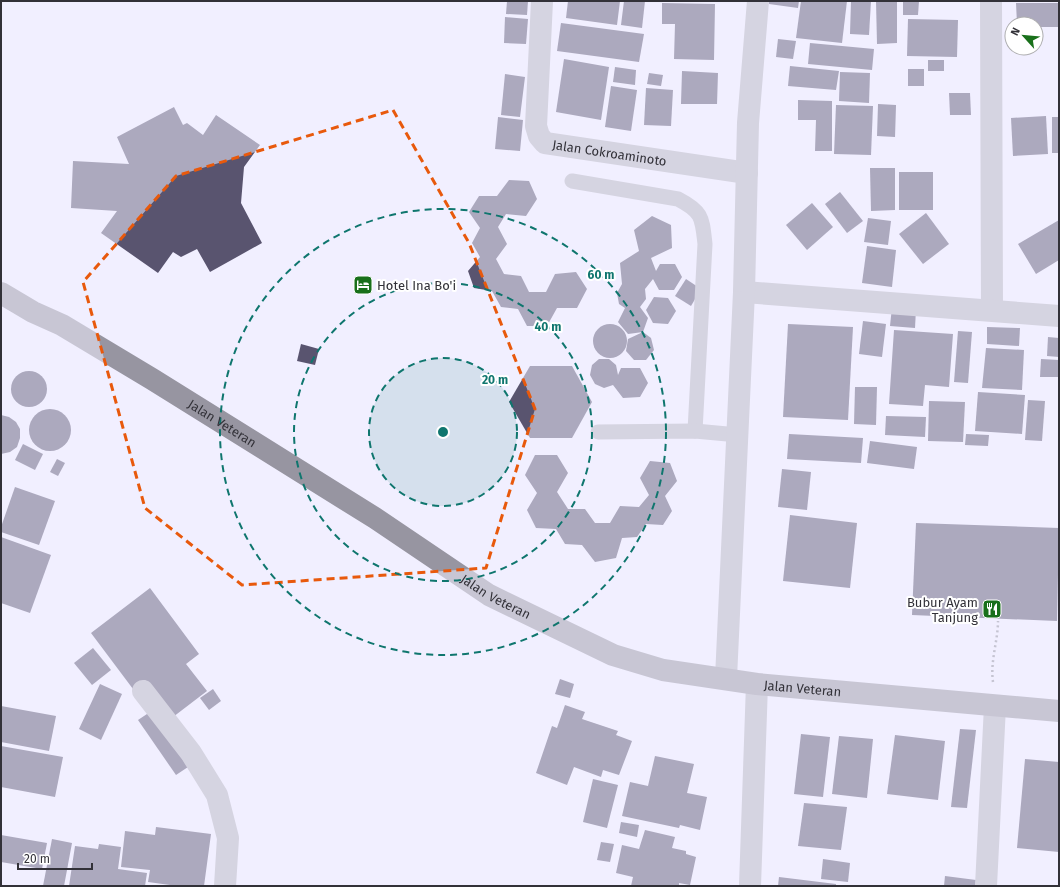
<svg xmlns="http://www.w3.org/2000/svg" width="1060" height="887" font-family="'Fira Sans',sans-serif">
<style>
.building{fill:#59546f}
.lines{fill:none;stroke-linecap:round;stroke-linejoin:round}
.path{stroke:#91909b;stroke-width:2.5;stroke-dasharray:2 3;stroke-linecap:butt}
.lane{stroke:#b4b3bc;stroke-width:15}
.street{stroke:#b4b3bc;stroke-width:22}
.secondary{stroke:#9795a1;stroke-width:22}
.marked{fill:none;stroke:#e8590c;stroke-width:3;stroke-dasharray:8 5;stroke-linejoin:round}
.ring{fill:none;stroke:#0f766e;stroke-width:2;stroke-dasharray:7 5}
.labels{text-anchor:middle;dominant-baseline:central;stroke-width:4;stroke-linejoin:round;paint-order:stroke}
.street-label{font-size:13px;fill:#323138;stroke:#fff}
.poi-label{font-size:13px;fill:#323138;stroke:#fff;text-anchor:start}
.centre{fill:#0f766e;stroke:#fff;stroke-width:2}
.ring-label{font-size:12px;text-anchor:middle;font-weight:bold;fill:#0f766e;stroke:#fff;stroke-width:4;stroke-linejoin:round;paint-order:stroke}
</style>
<rect width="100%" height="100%" fill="#f1efff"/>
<g class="building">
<path d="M507,1H528L527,15L506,14Z"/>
<path d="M568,1H620L617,25L566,18Z"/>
<path d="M624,1H645L642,28L621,25Z"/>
<path d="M769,1H799L798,8L769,4Z"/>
<path d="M801,1H847L842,43L796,38Z"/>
<path d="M851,1H871L869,35L850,34Z"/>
<path d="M876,1H897V43L877,44Z"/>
<path d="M903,1H919L918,15H903Z"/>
<path d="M662,3L715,4L714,60L674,59L675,24H662Z"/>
<path d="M1016,3H1059V27H1036V24H1017Z"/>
<path d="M505,17L528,19L526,44L504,43Z"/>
<path d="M908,19L958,20L957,57L907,56Z"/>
<path d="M561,23L644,34L639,62L557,51Z"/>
<path d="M778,39L796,41L793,59L776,57Z"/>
<path d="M810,43L874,49L872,70L808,64Z"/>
<path d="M564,59L609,67L601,120L556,112Z"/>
<rect x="928" y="60" width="16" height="11"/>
<path d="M790,66L839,71L836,90L788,86Z"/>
<path d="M615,67L636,70L635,85L613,82Z"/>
<rect x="908" y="69" width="16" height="17"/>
<path d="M682,71L718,73L717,104H681Z"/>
<path d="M840,72L870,73L869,103L839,101Z"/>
<path d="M649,73L663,75L661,86L647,84Z"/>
<path d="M505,74L525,77L520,117L501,115Z"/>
<path d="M611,86L637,90L631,131L605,127Z"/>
<path d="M646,88L673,90L671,126L644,125Z"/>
<path d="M949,93H970L971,115H950Z"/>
<path d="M798,100L832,101V151H815L816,120H798Z"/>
<path d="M878,104L896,105L895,137L877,136Z"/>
<path d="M836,105L873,106L871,155L834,154Z"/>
<path d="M174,107L183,125L187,123L203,135L216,115L260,145L244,167L241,203L262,243L210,272L197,249L181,257L173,252L158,273L101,233L117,211L71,208L73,161L129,164L117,137Z"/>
<path d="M1046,116L1048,154L1013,156L1011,118Z"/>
<path d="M498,117L523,120L520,151L495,149Z"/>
<rect x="1052" y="117" width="7" height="36"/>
<path d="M870,168H895V210L871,211Z"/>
<rect x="899" y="172" width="34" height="38"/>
<path d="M509,180L529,181L537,199L526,216L506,214L498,227L507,244L496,259L504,274L521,276L529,292H546L555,274L576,272L587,289L577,308H557L547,326H527L518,309L501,307L492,291L474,288L468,271L480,257L472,243L480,228L469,212L479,196H497Z"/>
<path d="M840,192L863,221L847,233L825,204Z"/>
<path d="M812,203L833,227L807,250L786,225Z"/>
<path d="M926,213L949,244L923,264L899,234Z"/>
<path d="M652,216L671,225L672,248L651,258L656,271L660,264H675L682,277L674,290H659L653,279L645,289L646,299L640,307L648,318L643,332L628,334L618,322L625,308L619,304L617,293L622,284L620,263L639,251L634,230Z"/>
<path d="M868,218L891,221L888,245L864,242Z"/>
<path d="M1059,220V260L1036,274L1018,244Z"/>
<path d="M867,246L896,250L892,287L862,283Z"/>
<path d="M686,279L701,289L691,306L675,296Z"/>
<path d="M654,297L668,298L676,311L668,324L653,323L646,310Z"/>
<path d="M892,307L916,309L915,328L890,326Z"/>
<path d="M863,321L886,324L882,357L859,354Z"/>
<path d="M788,324L853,327L848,420L783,417Z"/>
<circle cx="610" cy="341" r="17"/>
<path d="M987,327L1020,328L1019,346L987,344Z"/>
<path d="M894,330L953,334L949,387L925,385L923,406L889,404Z"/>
<path d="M958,331L972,332L968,383L954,382Z"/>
<path d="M643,332L651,338L654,350L646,360H634L626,351L628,339Z"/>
<path d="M1048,337L1059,338V357L1047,356Z"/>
<path d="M301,344L319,349L315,365L297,361Z"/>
<path d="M986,348L1024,350L1022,390L982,388Z"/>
<path d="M599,359H609L616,365L618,375L621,368H640L648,383L640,397L623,398L613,385L604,388L595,384L590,375L592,365Z"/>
<path d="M1041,359L1059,360V377H1040Z"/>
<path d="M530,366H572L592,402L572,438H530L509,402Z"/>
<circle cx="29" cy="389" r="18"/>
<path d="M855,387H877L876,425L854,424Z"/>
<path d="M978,392L1025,395L1022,434L975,431Z"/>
<path d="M1028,400L1045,401L1042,441L1025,440Z"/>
<path d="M929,401L965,402L963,442L928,441Z"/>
<circle cx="50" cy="430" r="21"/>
<path d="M1,415L9,417L16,422L20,429V438L17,447L10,452L1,454Z"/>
<path d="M886,416L926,417L925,437L885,435Z"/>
<path d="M789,434L863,438L861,463L787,459Z"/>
<path d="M966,434L989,435L988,446L965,445Z"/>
<path d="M870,441L917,447L914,469L867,463Z"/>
<path d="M23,444L43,454L35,470L15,460Z"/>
<path d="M535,455H557L568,473L557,492L568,509H585L595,523H610L620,506L639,507L649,495L640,478L650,461L670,463L677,481L665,496L672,511L663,525L646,524L637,537L622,538L616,558L595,562L582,545L565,544L556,529L536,528L527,510L537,493L525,475Z"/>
<path d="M57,459L65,463L58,476L50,472Z"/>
<path d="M782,469L811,472L807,510L778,507Z"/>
<path d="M15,487L55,501L39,545L1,532V527Z"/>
<path d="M790,515L857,523L850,588L783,581Z"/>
<path d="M916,523L1059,528L1057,621L912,615Z"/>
<path d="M1,537L51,555L30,613L1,603Z"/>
<path d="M150,588L199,654L186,664L207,691L173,717L145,680L133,689L91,633Z"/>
<path d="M93,648L111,670L92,685L74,663Z"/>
<path d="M560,679L574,684L570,698L555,694Z"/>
<path d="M100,684L122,694L101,740L79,729Z"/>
<path d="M213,689L221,701L209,710L200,698Z"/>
<path d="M565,705L585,712L582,719L618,731L616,735L632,741L619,775L603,770L601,777L574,767L567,785L536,773L552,726L557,728Z"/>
<path d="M1,706L56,716L49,751L1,742Z"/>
<path d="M150,712L188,767L176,775L138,720Z"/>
<path d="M960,729L976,730L967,808L951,807Z"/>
<path d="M801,734L830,737L823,797L794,794Z"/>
<path d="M895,735L945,741L938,800L887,794Z"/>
<path d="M839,736L873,739L867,798L832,794Z"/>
<path d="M1,746L63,757L55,797L1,787Z"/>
<path d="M655,756L694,764L687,793L707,797L700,830L680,825L679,828L622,816L630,782L648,786Z"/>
<path d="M1025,759L1059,762V852L1017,848Z"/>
<path d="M593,779L618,785L607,828L583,822Z"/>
<path d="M804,803L847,807L841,850L798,846Z"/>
<path d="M621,822L639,825L637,837L619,833Z"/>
<path d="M156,827L211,834L204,886H169L170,885L148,882L150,870L121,867L125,831L155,835Z"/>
<path d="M645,830L675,837L672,848L686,851V854L696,857L690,885L679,883V886H631L633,877L616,873L622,845L639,849Z"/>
<path d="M1,835L47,843L42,869L1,862Z"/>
<path d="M52,839L72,843L64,886H43Z"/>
<path d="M601,842L614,844L610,862L597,860Z"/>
<path d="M99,844L121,847L118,869L147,873L145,886H69L75,846L98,849Z"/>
<path d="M823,859L850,863L848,882L821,879Z"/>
<path d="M945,876L976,880L975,886H944Z"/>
<path d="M779,877L836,884V886H778Z"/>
</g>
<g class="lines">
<path class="path" d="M993,682C990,661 998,641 998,621"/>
<g class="lane">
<path d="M572,181L678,199C703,212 702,218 705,244L695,431"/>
<path d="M598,432L695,431L738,435"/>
</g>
<g class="street">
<path id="s1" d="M542,1L536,126L539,136L545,143L747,173"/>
<path d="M991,1L992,310"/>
<path d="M744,292L1059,316"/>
<path d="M726,678L744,292L748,123L758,1"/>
<path d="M143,691L191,753L217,795L228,838L225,886"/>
<path d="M750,886L757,684"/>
<path d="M986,886L995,706"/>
</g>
<path class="secondary" id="s2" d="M1,293L33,312L62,325L152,379L375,518L489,595L613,655L663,670L757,684L1059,711"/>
</g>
<path d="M0 0H1060V887H0ZM393,110L469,243L535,409L486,568L242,585L145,508L83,282L176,176Z" fill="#f1efff" fill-opacity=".55" fill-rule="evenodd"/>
<path class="marked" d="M393,110L469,243L535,409L486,568L242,585L145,508L83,282L176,176Z"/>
<circle cx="443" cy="432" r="74" fill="#0f766e" fill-opacity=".12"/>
<g class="ring">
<circle cx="443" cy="432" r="74"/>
<circle cx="443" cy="432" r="149"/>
<circle cx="443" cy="432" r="223"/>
</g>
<defs>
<symbol id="hotel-square" viewBox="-11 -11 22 22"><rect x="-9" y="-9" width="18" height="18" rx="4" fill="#19701b" stroke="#fff"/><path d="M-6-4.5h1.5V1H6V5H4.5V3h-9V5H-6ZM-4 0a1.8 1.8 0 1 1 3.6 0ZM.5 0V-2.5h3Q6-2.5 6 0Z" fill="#fff"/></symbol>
<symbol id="restaurant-square" viewBox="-11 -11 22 22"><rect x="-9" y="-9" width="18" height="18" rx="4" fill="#19701b" stroke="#fff"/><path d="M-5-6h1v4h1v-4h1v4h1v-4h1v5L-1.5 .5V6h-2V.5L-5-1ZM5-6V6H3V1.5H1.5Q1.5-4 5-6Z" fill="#fff"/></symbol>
</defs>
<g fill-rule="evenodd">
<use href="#hotel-square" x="352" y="274" width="22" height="22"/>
<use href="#restaurant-square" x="981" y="598" width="22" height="22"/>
</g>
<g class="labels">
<g class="street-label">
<text stroke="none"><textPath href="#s1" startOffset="210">Jalan Cokroaminoto</textPath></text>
<text stroke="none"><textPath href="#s2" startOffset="257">Jalan Veteran</textPath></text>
<text stroke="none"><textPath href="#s2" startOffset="581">Jalan Veteran</textPath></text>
<text stroke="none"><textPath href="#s2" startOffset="905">Jalan Veteran</textPath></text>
</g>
<g class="poi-label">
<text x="377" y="285">Hotel Ina Bo'i</text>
<text x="978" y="602" text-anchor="end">Bubur Ayam<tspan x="978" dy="15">Tanjung</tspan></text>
</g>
</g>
<circle cx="443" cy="432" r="6" class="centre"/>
<g class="ring-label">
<text x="601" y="279">60 m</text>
<text x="548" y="331">40 m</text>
<text x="495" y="384">20 m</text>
</g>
<rect width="1060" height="887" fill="none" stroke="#323138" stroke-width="4"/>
<g transform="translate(1024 36) rotate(297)"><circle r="19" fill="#ffffff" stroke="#adadaf"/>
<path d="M0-3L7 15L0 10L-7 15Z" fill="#19701b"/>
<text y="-6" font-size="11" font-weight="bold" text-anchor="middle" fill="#323138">N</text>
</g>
<path d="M18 863v6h74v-6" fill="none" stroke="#323138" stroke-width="2"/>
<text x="24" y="863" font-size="12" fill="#323138" stroke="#ffffff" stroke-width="3" paint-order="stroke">20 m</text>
</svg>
